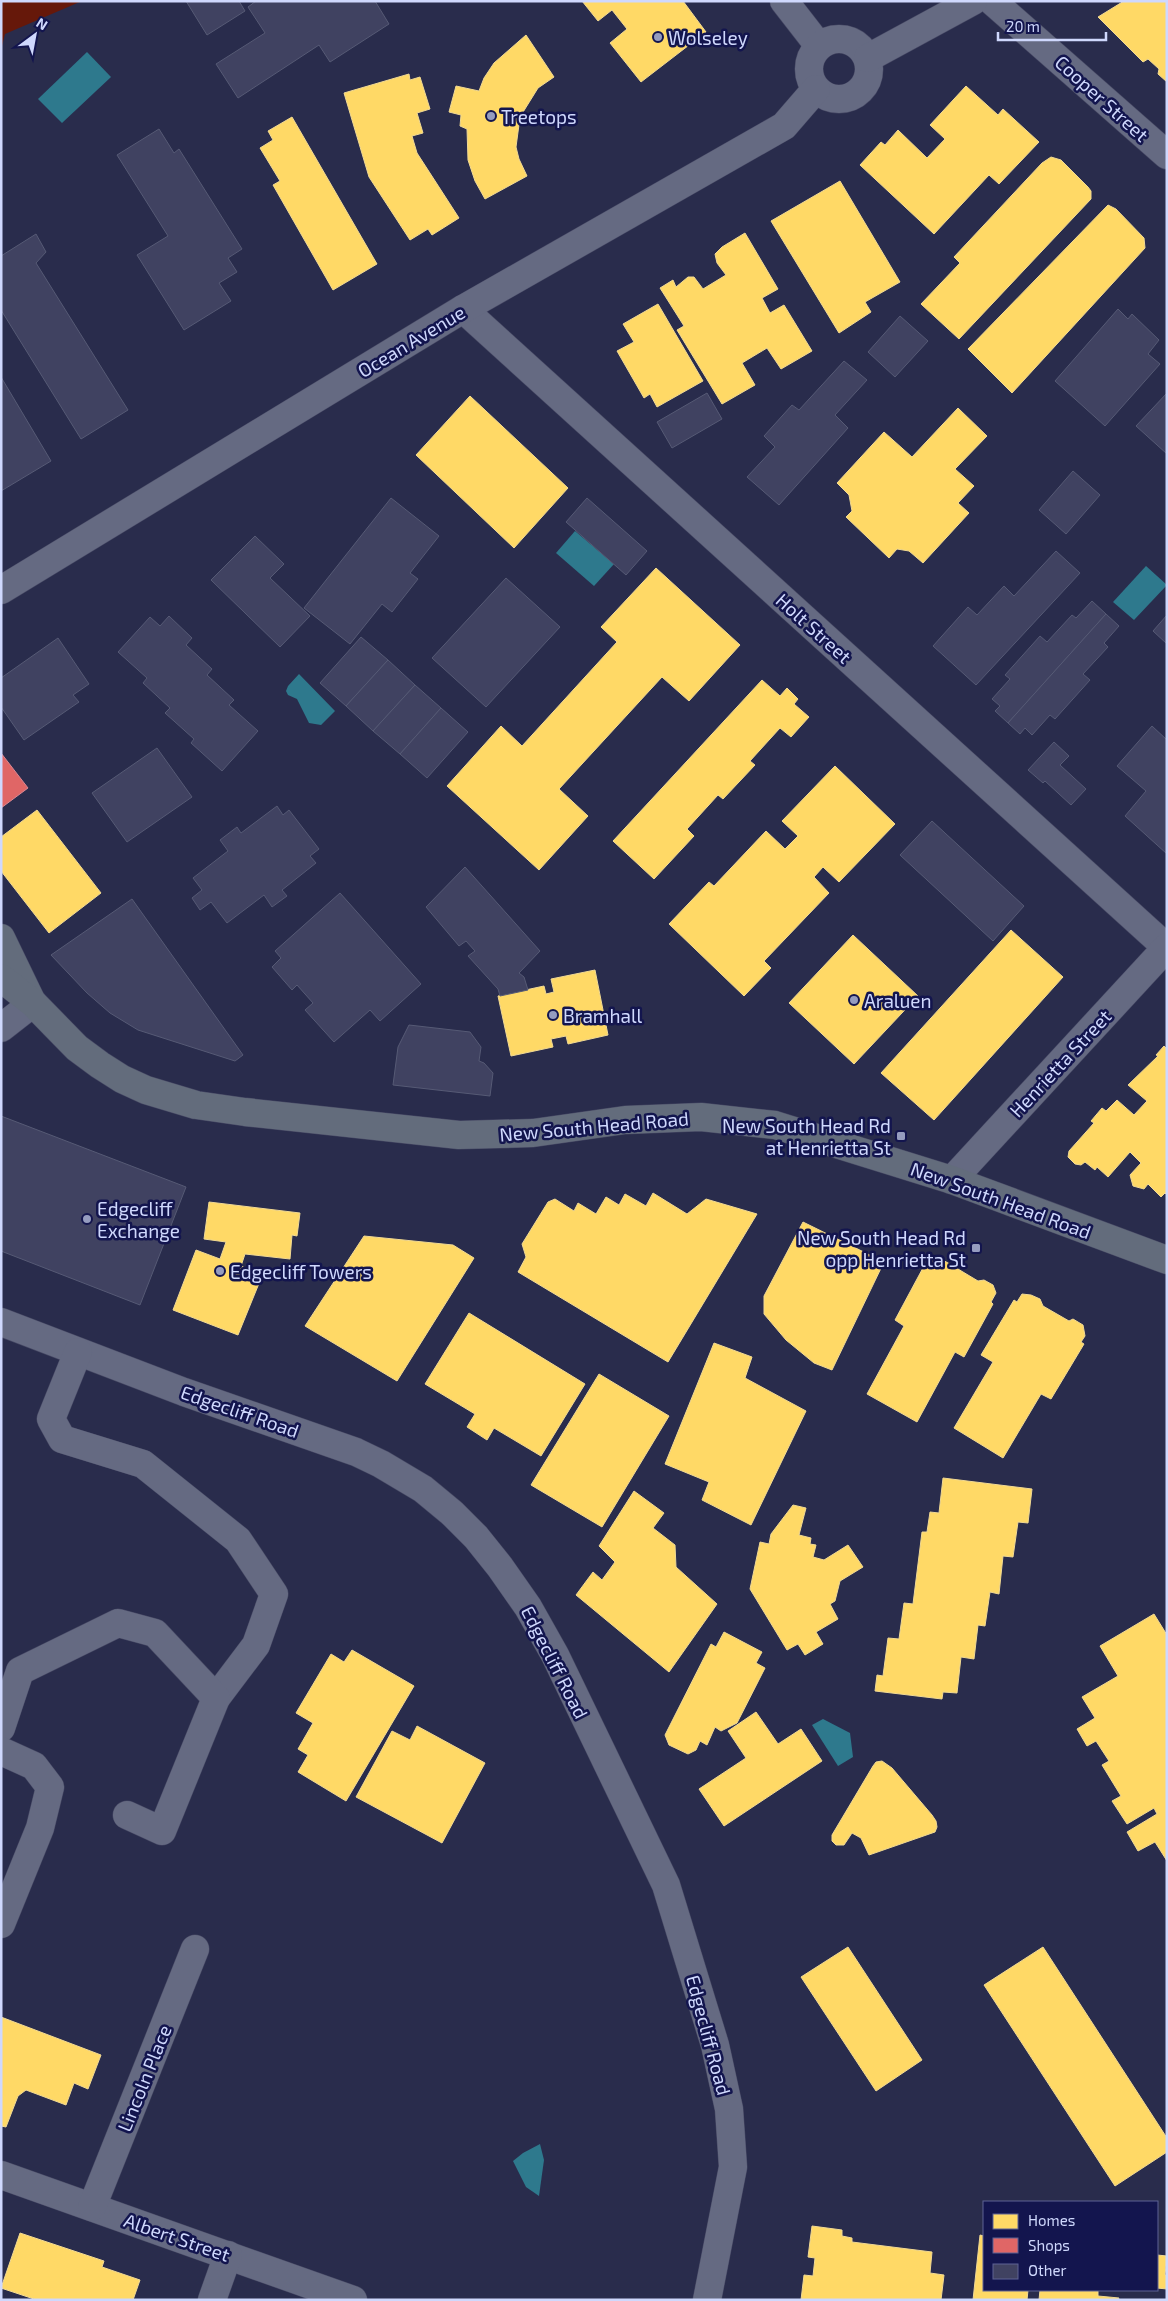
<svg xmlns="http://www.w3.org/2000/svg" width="1168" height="2301" font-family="'Exo 2',sans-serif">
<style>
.green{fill:#66180a}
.water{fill:#2e798d}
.homes{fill:#ffd966;stroke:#f1d993}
.shops{fill:#e06666;stroke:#db8893}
.building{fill:#404261;stroke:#565a75}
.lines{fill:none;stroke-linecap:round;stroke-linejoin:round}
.minor-casing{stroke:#464864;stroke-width:29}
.major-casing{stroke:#464864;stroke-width:29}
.minor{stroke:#656a82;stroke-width:28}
.major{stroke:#636c7c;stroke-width:28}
.poi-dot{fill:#959cbf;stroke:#13154e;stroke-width:2}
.labels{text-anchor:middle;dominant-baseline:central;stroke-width:5;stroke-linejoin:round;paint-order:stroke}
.poi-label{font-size:19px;fill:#cfd8fd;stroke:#13154e;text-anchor:start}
.street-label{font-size:19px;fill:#cfd8fd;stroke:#13154e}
</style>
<rect width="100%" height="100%" fill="#292c4c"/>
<path class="green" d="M1,1H82L5,34L1,50Z"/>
<g class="water">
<path d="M87,52L111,77L62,123L38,99Z"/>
<path d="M575,531L614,564L594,586L556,553Z"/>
<path d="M1146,566L1167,585L1134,620L1113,602Z"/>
<path d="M299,674L335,711L321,725L309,723L297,699L288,695L286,691L288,686Z"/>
<path d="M823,1719L850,1733L853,1757L838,1766L812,1725Z"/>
<path d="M540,2144L544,2160L539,2196L526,2187L513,2161L523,2153Z"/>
</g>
<g class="homes">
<path d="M582,1H683L706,32L641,82L610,43L627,29L612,10L598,21Z"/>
<path d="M1124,1H1167V82L1158,74L1159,69L1148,59L1143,62L1098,17Z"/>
<path d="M526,35L554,77L538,88L520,117L516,147L519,159L527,176L485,199L475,181L468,160L467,129L460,126L461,115L449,112L456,86L479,91L484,78L494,63Z"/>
<path d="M409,74L410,80L420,77L430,109L417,113L423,133L412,136L417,153L459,218L432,235L428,229L410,240L369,177L344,93Z"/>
<path d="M966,86L998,115L1003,109L1039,142L999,184L989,175L934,234L860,165L881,142L885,145L898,130L927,158L945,139L930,125Z"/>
<path d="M292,117L377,264L333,290L273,185L280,181L260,148L273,140L268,131Z"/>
<path d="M1051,157L1061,160L1088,187L1091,191V199L959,339L921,304L960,263L954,257L1042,163Z"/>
<path d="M840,181L900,282L865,302L871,312L839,333L771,221Z"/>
<path d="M1108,205L1116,209L1144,238L1145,248L1012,393L968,349Z"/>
<path d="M745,233L778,289L762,298L770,313L784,305L812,351L781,369L767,348L742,363L755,385L722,404L677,330L684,326L660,288L673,280L676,287L688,277H694L703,289L726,275L717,263L715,254L722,247Z"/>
<path d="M658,304L703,381L657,407L650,394L644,398L617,351L634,342L623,324Z"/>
<path d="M470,396L568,488L514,548L416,455Z"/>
<path d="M958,408L987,436L955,469L974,486L958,503L969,513L923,563L909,551L897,549L889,558L846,517L852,511L849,495L837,483L884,432L912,457Z"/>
<path d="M656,568L740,645L689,701L662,677L559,789L588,816L539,870L447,786L501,726L522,746L617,642L601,627Z"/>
<path d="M762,680L780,696L787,688L798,699L794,704L809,717L791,737L780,728L750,761L755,765L723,799L718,795L687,829L694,836L654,879L613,841Z"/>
<path d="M835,766L895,824L839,882L823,867L814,877L829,893L764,961L771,968L744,996L669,924L709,882L714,886L766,831L785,849L798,836L782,821Z"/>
<path d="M37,810L101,893L49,933L1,871V837Z"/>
<path d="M1011,930L1063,977L934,1120L881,1073Z"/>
<path d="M853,935L918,996L854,1064L789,1003Z"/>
<path d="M595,970L608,1035L568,1044L566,1036L551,1039L553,1047L511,1056L498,996L544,986L546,994L554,992L551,979Z"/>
<path d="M1164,1046L1167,1049V1195L1165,1193L1161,1197L1148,1184L1144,1189L1133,1186L1130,1175L1141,1163L1130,1152L1108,1177L1097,1167L1095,1170L1085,1162L1081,1165L1075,1164L1068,1157L1069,1151L1094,1123L1091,1121L1102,1108L1106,1111L1117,1100L1134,1115L1147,1101L1128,1085L1158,1056L1156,1055Z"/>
<path d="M653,1193L687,1214L706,1199L757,1214L668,1362L518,1272L526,1257L522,1244L548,1202L555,1199L574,1211L578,1203L596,1214L606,1197L619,1205L625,1194L646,1206Z"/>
<path d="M209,1202L300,1213L297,1236L292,1235L290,1259L245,1254L241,1266L262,1276L238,1335L173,1310L196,1250L220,1259L226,1242L204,1239Z"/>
<path d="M803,1222L884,1262L832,1370L814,1363L786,1340L764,1314V1296Z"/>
<path d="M364,1236L453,1245L474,1258L397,1381L305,1326Z"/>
<path d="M938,1257L978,1281L984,1280L993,1285L996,1293L991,1302L993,1304L964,1357L955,1352L917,1422L867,1394L904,1326L895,1320L924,1266L927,1267L932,1258Z"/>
<path d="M1022,1294L1031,1295L1040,1299L1043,1306L1069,1321L1073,1319L1083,1325L1085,1336L1081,1342L1084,1344L1051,1399L1041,1394L1003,1458L954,1428L993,1362L981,1355L1014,1300L1017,1302Z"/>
<path d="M469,1313L585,1384L541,1456L494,1428L487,1440L467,1427L475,1414L425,1384Z"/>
<path d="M714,1343L752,1357L745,1378L806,1411L751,1525L702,1500L709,1482L665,1464Z"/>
<path d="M599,1374L669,1416L602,1527L531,1485Z"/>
<path d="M943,1478L1032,1489L1028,1523L1018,1522L1013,1557L1003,1556L999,1594L990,1592L985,1626L978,1625L974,1659L961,1657L957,1693L943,1692L942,1699L875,1691L877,1675L883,1676L888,1638L899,1639L904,1603L913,1604L922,1532H927L930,1512L939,1513Z"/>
<path d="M634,1491L664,1513L653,1528L675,1545L676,1567L717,1604L669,1672L576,1595L593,1572L602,1580L615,1562L599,1546Z"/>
<path d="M793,1505L806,1508L799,1535L811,1538L810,1544L816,1545L813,1557L824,1560L848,1545L863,1567L840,1581L835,1601L830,1604L838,1619L816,1632L823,1644L805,1655L798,1644L787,1650L750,1589L760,1542L769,1544L771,1534Z"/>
<path d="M1154,1614L1167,1635V1861L1155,1842L1138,1851L1127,1832L1157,1814L1154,1808L1127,1824L1112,1801L1121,1796L1102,1765L1109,1761L1096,1741L1087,1746L1077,1729L1095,1718L1082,1697L1118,1676L1100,1646Z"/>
<path d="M724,1632L762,1652L756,1663L765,1668L737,1723L721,1731L715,1727L707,1745L700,1741L696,1750L688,1754L669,1745L665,1735L711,1644L716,1647Z"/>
<path d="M352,1650L414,1686L346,1801L298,1772L308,1755L298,1749L313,1723L296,1713L331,1654L344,1662Z"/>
<path d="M756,1712L778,1744L801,1729L822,1761L724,1826L699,1789L746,1758L728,1731Z"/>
<path d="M417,1726L485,1763L442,1843L356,1797L392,1731L410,1740Z"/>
<path d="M882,1761L892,1768L932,1815L936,1821L937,1827L935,1832L869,1855L861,1838L852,1833L844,1845H836L832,1841V1835L873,1766L876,1762Z"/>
<path d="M848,1947L922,2060L876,2091L801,1977Z"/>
<path d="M1043,1947L1167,2138V2152L1115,2186L984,1985Z"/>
<path d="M1,2017L101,2055L88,2089L74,2083L66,2105L26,2090L18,2096L6,2127L1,2126Z"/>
<path d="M812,2226L842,2230V2236L852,2238V2242L932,2252L930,2273L944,2275L941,2300H801L804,2275L813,2276L815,2258L808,2257Z"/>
<path d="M20,2233L104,2261L102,2267L140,2280L133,2300H37L1,2288Z"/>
<path d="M980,2235L984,2236V2290H1028L1027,2300H973Z"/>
<path d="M1157,2255L1167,2256L1165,2275H1167V2289L1157,2288Z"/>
<path d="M1040,2290H1098V2296L1119,2298L1118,2300H1039Z"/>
</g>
<path class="shops" d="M1,753L28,788L1,808Z"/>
<g class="building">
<path d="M186,1H239L245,11L207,35Z"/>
<path d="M256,1H375L389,24L330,62L319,45L238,98L216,64L265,33L248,7Z"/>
<path d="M159,129L174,153L179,149L242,249L228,258L237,272L219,283L231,301L184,330L137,255L168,236L117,155Z"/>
<path d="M36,234L46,252L36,263L128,410L81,439L1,310V256Z"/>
<path d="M1118,309L1128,319L1132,314L1159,340L1148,354L1160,364L1105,426L1055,381Z"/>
<path d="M900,316L928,341L895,377L868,352Z"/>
<path d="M844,361L867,380L835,415L848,428L779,505L747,477L775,447L764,436L792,405L799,410Z"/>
<path d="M1,377L51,461L1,491Z"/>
<path d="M707,393L722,419L672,448L657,422Z"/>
<path d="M1167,393V454L1136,426Z"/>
<path d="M1073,471L1100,495L1066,534L1039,510Z"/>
<path d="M391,498L439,536L410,573L418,579L392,612L382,604L350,644L304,608Z"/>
<path d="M587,498L647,551L626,575L566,522Z"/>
<path d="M255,536L284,564L270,578L310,616L280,647L211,580Z"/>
<path d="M1056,551L1080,573L976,685L933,646L968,607L977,615L1004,586L1014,596Z"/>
<path d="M506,578L560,627L486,707L432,658Z"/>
<path d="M1092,601L1106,614L1008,723L995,711L1000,706L992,699L1010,679L1005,675L1040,636L1047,642L1072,615L1076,618Z"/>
<path d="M1106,614L1119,626L1104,643L1108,647L1083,674L1090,680L1055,719L1050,715L1032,735L1025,728L1020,734L1008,723Z"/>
<path d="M1167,615V644L1153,631Z"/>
<path d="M169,616L192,638L186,645L212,669L207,675L234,700L229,705L258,731L222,771L191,743L194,739L165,713L170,708L143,683L147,678L118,652L150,617L160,626Z"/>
<path d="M361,637L388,660L346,706L320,683Z"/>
<path d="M58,638L89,684L73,695L79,702L24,740L1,707V678Z"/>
<path d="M388,660L415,685L373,731L346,706Z"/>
<path d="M415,685L441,708L400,754L373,731Z"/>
<path d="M441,708L468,732L427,778L400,754Z"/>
<path d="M1152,726L1167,740V854L1125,816L1146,791L1117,766Z"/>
<path d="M1054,742L1069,756L1060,765L1086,789L1071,805L1045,781L1043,783L1028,770Z"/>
<path d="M157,748L192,797L127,842L92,793Z"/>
<path d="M277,806L283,815L289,810L319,849L310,856L316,863L282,890L287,896L272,907L264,895L227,923L211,902L200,910L192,898L202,890L193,878L228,851L220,840L237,827L241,833Z"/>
<path d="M932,821L1024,906L993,941L900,855Z"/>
<path d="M465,867L540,951L519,973L524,977L528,990L500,996L498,989L468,956L475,951L466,941L459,946L426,907Z"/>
<path d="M340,893L421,984L380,1021L370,1010L334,1042L305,1010L313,1003L297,985L292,990L272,967L281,958L275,951Z"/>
<path d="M132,899L243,1055L235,1061L138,1030L110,1013L87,993L51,955Z"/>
<path d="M409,1025L470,1032L481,1047L479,1061L484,1063L493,1073L490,1096L393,1085L398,1047Z"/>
<path d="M1,1116L186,1187L140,1305L1,1251Z"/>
</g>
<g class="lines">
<defs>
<g id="minor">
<path d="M784,1L819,46"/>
<path d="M992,1L1167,155"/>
<circle cx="839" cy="69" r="30"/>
<path d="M868,58L973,1"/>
<path d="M463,309L1166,947"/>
<path d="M1,590L463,309L784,126L816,89"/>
<path d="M1,1028L33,1003"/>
<path d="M952,1180L1167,947"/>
<path d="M1,1322L184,1392L356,1452L381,1464L423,1489L452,1513L476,1537L500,1567L528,1607L555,1655L666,1885L715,2045L729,2109L733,2167L707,2300"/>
<path d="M78,1352L51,1419L62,1439L143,1464L238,1540L274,1594L256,1645L216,1698"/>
<path d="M1,1728L20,1671L118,1623L155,1633L216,1698L162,1831L127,1815"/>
<path d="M1,1751L34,1766L50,1787L40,1828L1,1924"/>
<path d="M1,2175L353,2300"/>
<path d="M92,2207L195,1949"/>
<path d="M212,2300L228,2255"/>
</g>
<g id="major">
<path d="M1,938L30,998"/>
<path d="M1,978L33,1003L77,1048L100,1065L122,1079L146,1090L196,1105L245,1112L459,1135L533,1133L625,1120L701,1117L775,1125L952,1180L1167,1260"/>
</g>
</defs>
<use href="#minor" class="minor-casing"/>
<use href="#major" class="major-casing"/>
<use href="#minor" class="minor"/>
<use href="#major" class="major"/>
</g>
<g class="poi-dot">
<circle cx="658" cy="37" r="5"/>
<circle cx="491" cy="116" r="5"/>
<circle cx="854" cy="1000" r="5"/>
<circle cx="553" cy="1015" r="5"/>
<rect x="896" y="1131" width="10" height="10" rx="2.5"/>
<circle cx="87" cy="1219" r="5"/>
<rect x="971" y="1243" width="10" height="10" rx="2.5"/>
<circle cx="220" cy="1271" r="5"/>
</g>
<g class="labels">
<g class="poi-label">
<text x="668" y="37">Wolseley</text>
<text x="501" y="116">Treetops</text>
<text x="864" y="1000">Araluen</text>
<text x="563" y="1015">Bramhall</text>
<text x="891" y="1125" text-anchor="end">New South Head Rd<tspan x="891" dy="22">at Henrietta St</tspan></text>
<text x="97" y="1208">Edgecliff<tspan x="97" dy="22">Exchange</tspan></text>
<text x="966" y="1237" text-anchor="end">New South Head Rd<tspan x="966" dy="22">opp Henrietta St</tspan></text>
<text x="230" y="1271">Edgecliff Towers</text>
</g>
<g class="street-label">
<text transform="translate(1102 98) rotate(42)">Cooper Street</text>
<text transform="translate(411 341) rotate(-31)">Ocean Avenue</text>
<text transform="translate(814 628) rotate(42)">Holt Street</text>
<text transform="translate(1060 1063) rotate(-47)">Henrietta Street</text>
<text transform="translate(594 1126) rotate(-5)">New South Head Road</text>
<text transform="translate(1001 1200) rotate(20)">New South Head Road</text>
<text transform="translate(240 1411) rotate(19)">Edgecliff Road</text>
<text transform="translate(555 1662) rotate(63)">Edgecliff Road</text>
<text transform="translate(709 2035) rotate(75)">Edgecliff Road</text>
<text transform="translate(144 2078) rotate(-68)">Lincoln Place</text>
<text transform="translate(177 2237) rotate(19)">Albert Street</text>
</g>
</g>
<rect width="1168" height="2301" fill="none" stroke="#cfd8fd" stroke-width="5"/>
<rect x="983" y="2201" width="175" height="90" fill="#13154e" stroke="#5e6394"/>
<rect x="993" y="2214" width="25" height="15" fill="#ffd966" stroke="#5e6394"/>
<text x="1028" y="2226" font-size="15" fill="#cfd8fd">Homes</text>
<rect x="993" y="2238" width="25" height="15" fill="#e06666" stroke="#5e6394"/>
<text x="1028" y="2251" font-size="15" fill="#cfd8fd">Shops</text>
<rect x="993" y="2264" width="25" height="15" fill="#404261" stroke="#5e6394"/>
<text x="1028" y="2276" font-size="15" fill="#cfd8fd">Other</text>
<g transform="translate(35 35) rotate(32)" stroke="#13154e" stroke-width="4" paint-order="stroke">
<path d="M0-4L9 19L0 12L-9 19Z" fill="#cfd8fd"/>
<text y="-8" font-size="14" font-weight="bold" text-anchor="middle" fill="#cfd8fd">N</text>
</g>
<path d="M998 32v8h108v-8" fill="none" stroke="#cfd8fd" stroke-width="2.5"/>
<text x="1006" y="32" font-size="15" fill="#cfd8fd" stroke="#13154e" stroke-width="4" paint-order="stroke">20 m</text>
</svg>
